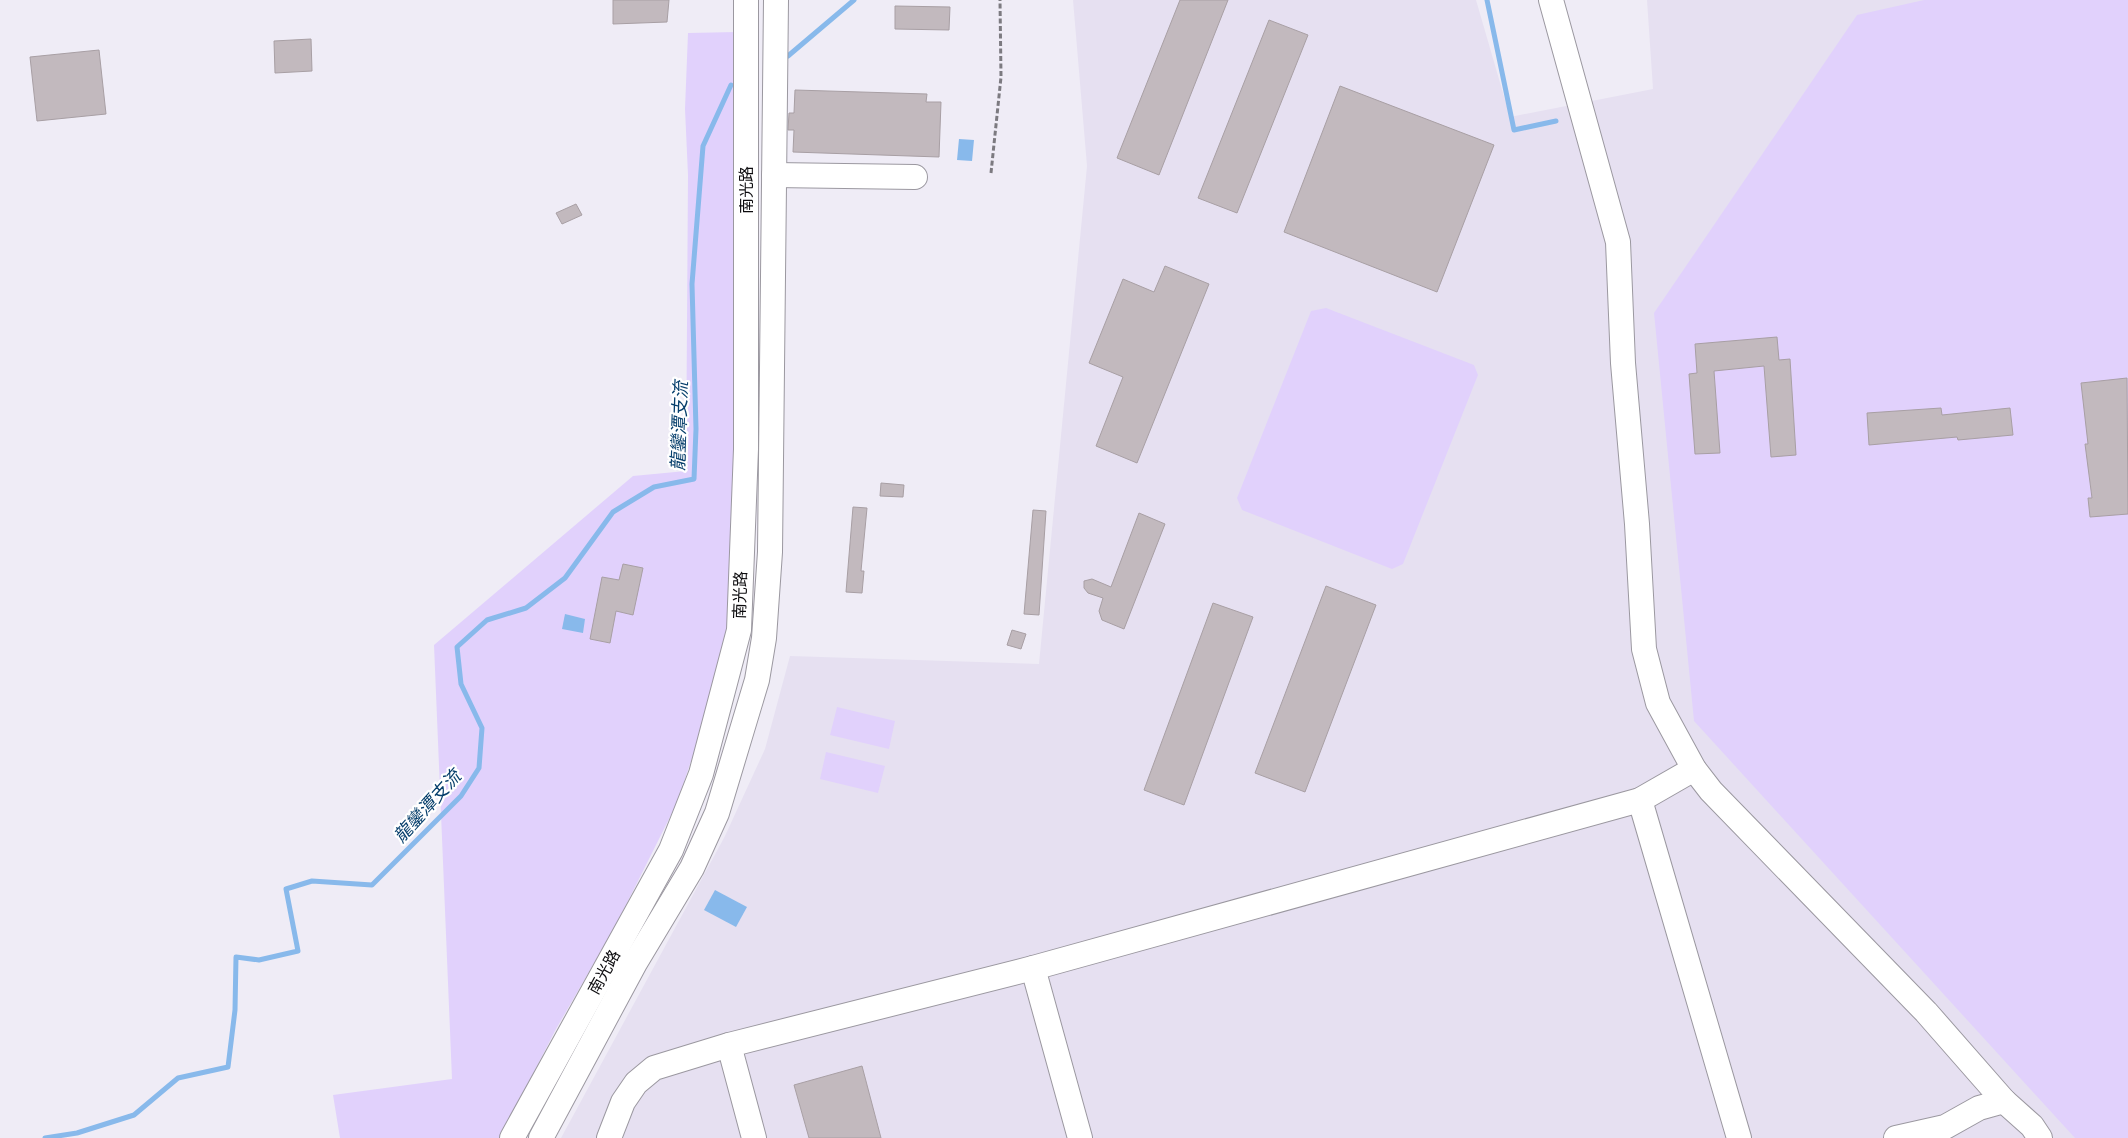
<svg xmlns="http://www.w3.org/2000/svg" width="2128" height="1138" font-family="'Roboto Serif','Noto Sans TC',serif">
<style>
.built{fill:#e6e0f1}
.green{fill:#e1d1fc}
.water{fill:#88b9eb}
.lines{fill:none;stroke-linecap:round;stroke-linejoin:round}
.stream{stroke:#88b9eb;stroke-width:5}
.building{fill:#c2b9be;stroke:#a89fa4}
.minor-casing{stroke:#9b98a0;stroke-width:26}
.path{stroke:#7c7a80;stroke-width:3;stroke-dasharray:5 2.5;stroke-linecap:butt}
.minor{stroke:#fff;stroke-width:24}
.labels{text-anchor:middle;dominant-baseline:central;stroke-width:4.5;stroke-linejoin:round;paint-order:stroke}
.street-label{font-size:16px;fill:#0c0b0e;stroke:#fff}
.water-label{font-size:18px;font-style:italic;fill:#073f6c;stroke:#fff}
</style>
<rect width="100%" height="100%" fill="#efecf6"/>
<path class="built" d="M1073,0H1476L1510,117L1653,89L1647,0H2128V1138H561L725,836L765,749L790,656L1039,664L1087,166Z"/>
<g class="green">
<path d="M1924,0H2128V1138H2075L1694,721L1654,313L1857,15Z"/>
<path d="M737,32L734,532L727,626L710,704L677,803L616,925L556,1029L500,1138H340L333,1095L452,1079L434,645L633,476L686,471L688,175L685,109L688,33Z"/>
<path d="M1326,308L1474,365L1478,375L1403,564L1392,569L1242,510L1237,498L1311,311Z"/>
<path d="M837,707L895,721L889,749L830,735Z"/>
<path d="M826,752L885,766L878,793L820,779Z"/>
</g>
<g class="water">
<path d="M959,139L974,140L972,161L957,160Z"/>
<path d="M565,614L585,619L583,633L562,629Z"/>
<path d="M715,890L747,907L736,927L704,910Z"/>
</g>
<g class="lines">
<g class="stream">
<path d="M1487,0L1514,130L1556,121"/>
<path d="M788,56L854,0"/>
<path d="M45,1138L77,1133L134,1115L178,1078L228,1067L235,1010L236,957L259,960L298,951L286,889L312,881L372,885L461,796L479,768L482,728L461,684L457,647L487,620L526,608L565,578L613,512L654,487L694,479L696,429L692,284L703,146L731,85"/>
</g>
</g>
<g class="building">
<path d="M613,0H669L667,22L613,24Z"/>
<path d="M1180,0H1228L1159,175L1117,158Z"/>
<path d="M895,6L950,7L949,30L895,29Z"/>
<path d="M1269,20L1308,35L1237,213L1198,198Z"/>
<path d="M311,39L312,71L275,73L274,41Z"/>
<path d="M99,50L106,114L37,121L30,57Z"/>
<path d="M1340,86L1494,145L1437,292L1284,232Z"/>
<path d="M795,90L927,94L926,102H941L939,157L793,152L794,130H788L789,113H794Z"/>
<path d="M576,204L582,215L562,224L556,213Z"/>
<path d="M1165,266L1209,284L1137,463L1096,446L1123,377L1089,363L1123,279L1154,292Z"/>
<path d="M1777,337L1779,360L1790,359L1796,455L1771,457L1764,366L1714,371L1720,453L1695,454L1689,374L1697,373L1695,344Z"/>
<path d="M2127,378L2128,514L2090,517L2088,498H2092L2085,444H2088L2081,383Z"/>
<path d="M1941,408L1942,415L2010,408L2013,435L1958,440L1957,437L1869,445L1867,413Z"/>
<path d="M881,483L904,485L903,497L880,496Z"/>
<path d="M853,507L867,508L861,571H864L862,593L846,592Z"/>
<path d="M1033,510L1046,511L1039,615L1024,614Z"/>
<path d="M1139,513L1165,524L1124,629L1102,620L1099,611L1103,598L1088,593L1084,588V581L1092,579L1111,587Z"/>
<path d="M623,564L643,568L633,615L616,611L610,643L590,639L602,577L619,580Z"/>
<path d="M1326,586L1376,605L1305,792L1255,773Z"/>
<path d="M1213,603L1253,617L1184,805L1144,790Z"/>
<path d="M1012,630L1026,634L1021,649L1007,645Z"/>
<path d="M862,1066L881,1138H809L794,1085Z"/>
</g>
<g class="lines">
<defs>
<g id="minor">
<path d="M1551,0L1618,242L1623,363L1637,524L1644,649L1658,703L1694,769L1711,791L1926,1012L2004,1101L2032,1126L2040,1138"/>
<path d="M774,175L915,177"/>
<path d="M1640,800L1739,1138"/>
<path d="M1033,968L1080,1138"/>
<path d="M729,1045L754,1138"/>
<path d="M512,1138L671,850L701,774L739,630L746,449V0"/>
<path d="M541,1138L635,963L692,868L717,813L757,680L764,638L770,552L776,0"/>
<path d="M609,1138L623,1102L636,1083L654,1068L729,1045L1033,968L1640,800L1694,769"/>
<path d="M1896,1138L1945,1127L1979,1108L2004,1101"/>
</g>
</defs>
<use href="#minor" class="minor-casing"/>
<path class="path" d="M991,173L1001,77L1000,0"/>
<use href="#minor" class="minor"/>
</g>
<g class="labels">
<g class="street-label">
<text transform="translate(746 190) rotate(-90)">南光路</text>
<text transform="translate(740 595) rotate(-88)">南光路</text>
<text transform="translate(604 972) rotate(-61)">南光路</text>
</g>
<g class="water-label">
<text transform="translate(679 426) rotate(-88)">龍鑾潭支流</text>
<text transform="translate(427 806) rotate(-48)">龍鑾潭支流</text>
</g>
</g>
</svg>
